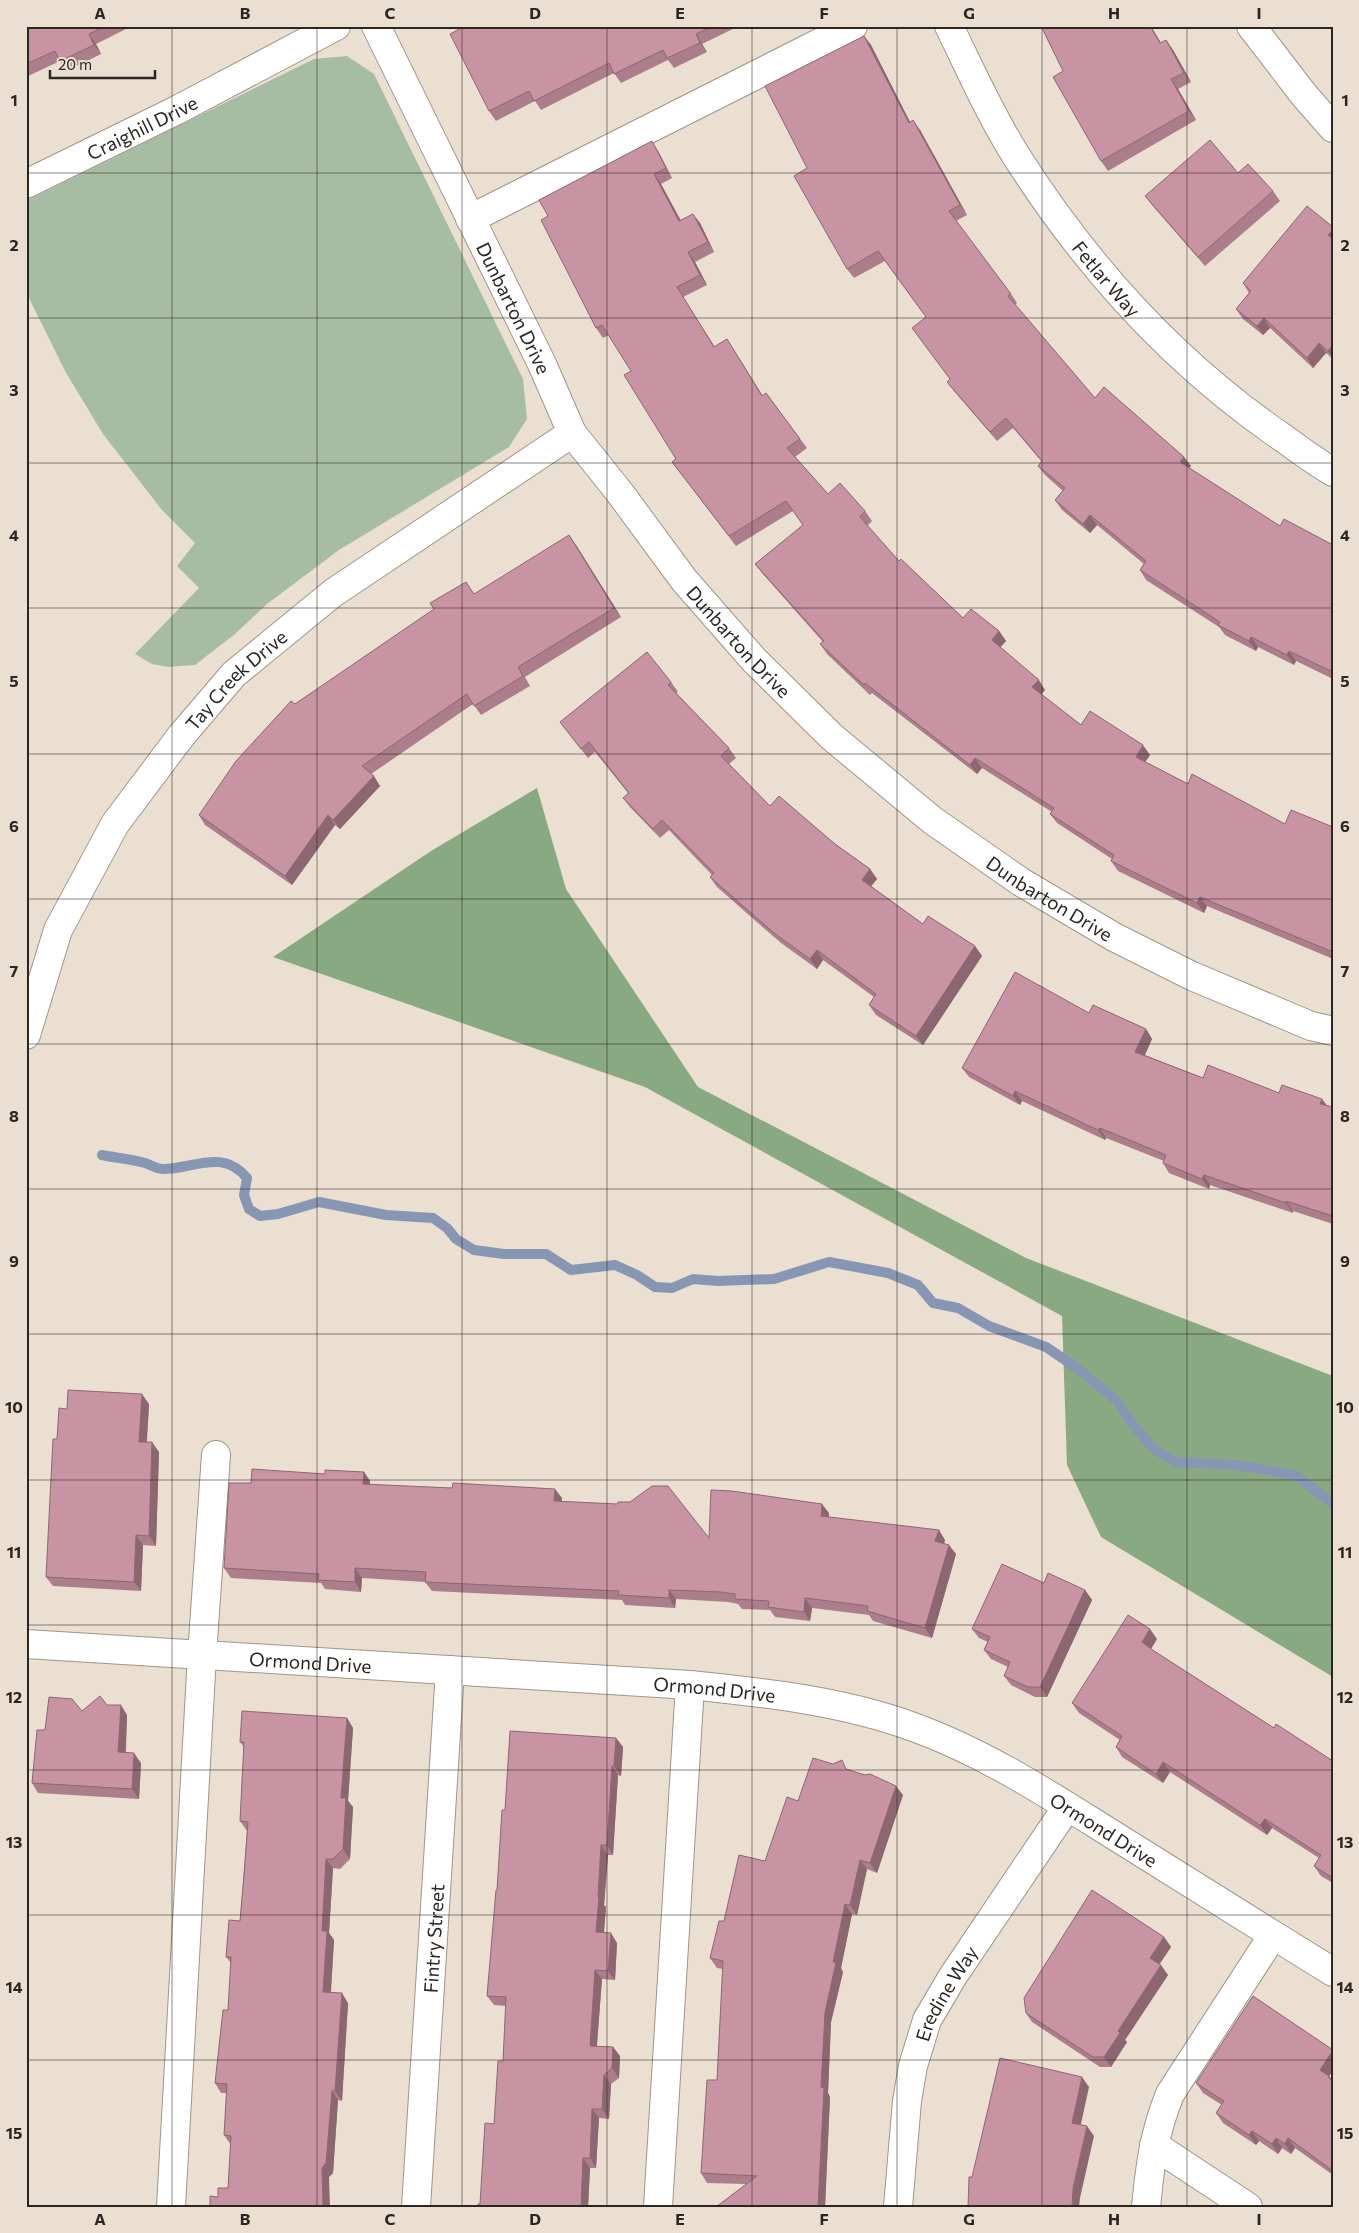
<svg xmlns="http://www.w3.org/2000/svg" width="1359" height="2233" font-family="Commissioner,sans-serif">
<style>
.green{fill:#a7bda3}
.forest{fill:#89a982}
.lines{fill:none;stroke-linecap:round;stroke-linejoin:round}
.stream{stroke:#8797b3;stroke-width:10}
.minor-casing{stroke:#a09588;stroke-width:30}
.minor{stroke:#fff;stroke-width:28}
.wall{fill:#ac7e8c}
.shaded-wall{fill:#8c6772}
.building{fill:#c893a3;stroke:#8c6772}
.grid{fill:none;stroke:#2b2621;stroke-width:1;stroke-opacity:0.55}
.labels{text-anchor:middle;dominant-baseline:central;stroke-width:5;stroke-linejoin:round;paint-order:stroke}
.street-label{font-size:19px;fill:#2b2621;stroke:#ebdfd2}
.neatline{fill:none;stroke:#2b2621;stroke-width:2}
.grid-label{font-size:16px;text-anchor:middle;font-weight:bold;fill:#2b2621}
</style>
<rect width="100%" height="100%" fill="#ebdfd2"/>
<path class="green" d="M347,56L374,74L523,379L527,419L509,447L339,550L267,604L235,634L195,665L168,667L152,664L135,654L199,588L177,566L195,543L162,510L103,434L65,371L26,292V201L314,59Z"/>
<path class="forest" d="M537,788L566,889L698,1087L1026,1258L1333,1376V1677L1101,1537L1067,1465L1062,1316L645,1087L273,957L431,851Z"/>
<g class="lines">
<path class="stream" d="M102,1155C116,1158 131,1159 145,1163C151,1165 157,1169 163,1169C194,1169 222,1148 247,1178L244,1195L249,1209L260,1216L278,1214L319,1202L386,1215L433,1218L447,1228L456,1239L474,1250L504,1254H546L571,1270L615,1265L637,1275L655,1287L672,1288L693,1279L718,1281L774,1279L829,1262L888,1273L918,1285L933,1303L958,1308L989,1326L1046,1347L1077,1368L1117,1401L1133,1425L1155,1450L1176,1462L1237,1465L1295,1475L1333,1504"/>
<defs>
<g id="minor">
<path id="s1" d="M376,26L542,364L572,433L620,493L684,580L755,661L832,737L932,820L1021,882L1114,937L1192,976L1311,1026L1333,1031"/>
<path id="s2" d="M949,26C970,69 990,114 1015,154C1087,268 1174,364 1286,440C1301,451 1316,462 1333,472"/>
<path d="M1251,26L1304,95L1333,128"/>
<path id="s3" d="M26,184L177,110L336,26"/>
<path d="M470,219L853,26"/>
<path id="s4" d="M26,1035L58,930L115,824L181,736L234,674L333,593L572,433"/>
<path id="s5" d="M26,1644L690,1685C767,1693 844,1701 916,1728C987,1754 1051,1796 1115,1836C1187,1881 1260,1927 1333,1972"/>
<path d="M1154,2145L1248,2207"/>
<path d="M171,2207L202,1655L216,1455"/>
<path id="s6" d="M416,2207L450,1670"/>
<path d="M658,2207L690,1685"/>
<path id="s7" d="M898,2207L907,2101L913,2066L927,2020L953,1976L1067,1807"/>
<path d="M1146,2207C1150,2166 1154,2133 1170,2094L1273,1935"/>
</g>
</defs>
<use href="#minor" class="minor-casing"/>
<use href="#minor" class="minor"/>
</g>
<g class="wall">
<path d="M26,26H132L96,44L101,54L67,71L60,61L26,77Z"/>
<path d="M465,26H739L702,44L707,52L674,68L668,60L621,83L614,73L541,110L535,101L496,121L489,111Z"/>
<path d="M864,36L871,45L910,122L920,130L967,215L956,221L1011,294L1017,303L1015,305L1095,398L1184,457L1191,466L1189,468L1280,526L1333,545V679L1296,661L1294,665L1258,647L1256,651L1225,635L1219,627L1146,580L1140,570L1144,564L1097,525L1090,533L1062,510L1055,500L1063,491L1045,475L1038,466L1042,462L1013,428L997,441L954,391L947,382L950,380L926,317L885,261L854,278L847,269L807,168Z"/>
<path d="M1166,40L1173,50L1191,82L1178,89L1196,120L1108,171L1101,161L1161,43Z"/>
<path d="M658,151L672,178L661,184L680,220L700,223L714,252L695,262L707,285L683,297L715,347L727,339L763,396L766,393L807,448L795,457L828,494L865,511L872,521L867,526L899,561L963,618L999,631L1006,641L1000,647L1045,690L1041,694L1081,725L1150,755L1145,762L1188,784L1285,824L1333,827V959L1207,906L1204,913L1118,871L1111,861L1112,859L1057,823L1050,814L1052,812L982,768L977,774L872,693L870,695L827,654L820,644L823,642L762,573L755,564L803,525L793,511L736,546L672,462L676,459L631,371L609,335L603,338L596,328L548,216Z"/>
<path d="M1238,173L1273,191L1280,201L1205,266L1152,205L1145,196Z"/>
<path d="M1333,230V359L1326,353L1313,368L1270,328L1263,335L1243,319L1236,309L1249,293L1243,283Z"/>
<path d="M576,545L621,617L525,677L530,686L481,715L473,704L371,774L380,786L340,829L335,825L292,885L205,825L199,815L295,704L475,594Z"/>
<path d="M671,682L678,692L676,693L729,748L736,758L729,764L770,806L835,844L870,869L877,879L871,886L923,924L975,946L982,956L923,1045L876,1015L869,1005L874,997L823,960L817,969L781,943L717,887L710,877L712,875L669,830L660,838L630,807L623,798L628,793L595,752L588,758L560,722Z"/>
<path d="M1089,1013L1146,1029L1152,1039L1145,1055L1203,1078L1279,1093L1333,1107V1224L1293,1211V1213L1210,1185L1209,1189L1169,1173L1163,1163L1164,1161L1106,1138L1105,1140L1022,1101L1020,1105L969,1077L962,1068Z"/>
<path d="M149,1404L147,1442L159,1452L156,1546L143,1545L141,1591L53,1586L46,1577L57,1439L67,1409Z"/>
<path d="M364,1472L370,1481V1484L562,1498V1501L709,1538L829,1513V1517L945,1540L944,1543L956,1554L932,1638L873,1621L869,1615L812,1608L810,1621L775,1617L770,1610L742,1609L738,1604L728,1602L676,1599L675,1608L625,1605L622,1600L432,1591L425,1582L362,1578L361,1592L325,1589L321,1583L231,1578L224,1568L251,1483L325,1474Z"/>
<path d="M1044,1583L1085,1590L1092,1600L1047,1697H1035L1011,1685L1004,1676L1008,1667L991,1659L984,1650L988,1642L979,1638L972,1629Z"/>
<path d="M1157,1639L1151,1649L1274,1728L1333,1761V1883L1321,1876L1314,1866L1319,1858L1272,1828L1267,1835L1170,1772L1163,1783L1122,1757L1116,1747L1120,1740L1079,1713L1072,1703Z"/>
<path d="M107,1705L127,1715L126,1753L141,1763L139,1799L38,1793L32,1783L45,1730L82,1711Z"/>
<path d="M347,1718L353,1728L348,1801L353,1807L350,1859L340,1869L333,1868L329,1933L334,1940L331,1993L348,2003L342,2101L338,2100L333,2173L329,2177L218,2197L228,2188L231,2145L224,2135L227,2093H221L215,2083L228,2010L231,1963L226,1957L240,1921L247,1831L240,1821L244,1747L240,1742Z"/>
<path d="M616,1738L623,1747L621,1776L618,1775L613,1855H608L604,1905L606,1907L604,1933L617,1943L615,1980L602,1979L597,2046L613,2047L620,2056L619,2078L611,2084L609,2119L599,2118L596,2168H590L588,2207H478L480,2204L494,2124L503,2061L506,2006L494,2005L487,1996L505,1810Z"/>
<path d="M848,1770L903,1795L877,1873L867,1869L857,1915L852,1914L841,1968L843,1972L831,2022L828,2093L830,2097L825,2207H716L746,2184L707,2183L701,2173L717,2080L723,1969L717,1968L710,1958L724,1921L765,1861L798,1801Z"/>
<path d="M1164,1937L1171,1947L1159,1964L1168,1975L1125,2040L1127,2042L1111,2067H1100L1032,2022L1026,2013Z"/>
<path d="M1333,2050V2071L1329,2076L1333,2081V2175L1295,2148L1291,2154L1282,2148L1278,2154L1259,2141L1256,2145L1223,2123L1216,2113L1222,2105L1203,2093L1196,2083Z"/>
</g>
<g class="shaded-wall">
<path d="M1150,26H1151L1167,53L1160,43Z"/>
<path d="M89,34L96,44L101,54L94,45Z"/>
<path d="M696,34L702,44L707,52L700,43Z"/>
<path d="M864,36L871,45L915,132L909,123Z"/>
<path d="M1166,40L1173,50L1191,82L1184,73Z"/>
<path d="M1171,79L1178,89L1196,120L1189,111Z"/>
<path d="M913,120L920,130L967,215L960,205Z"/>
<path d="M652,141L658,151L672,178L666,168Z"/>
<path d="M654,174L661,184L686,230L679,221Z"/>
<path d="M693,214L700,223L714,252L708,242Z"/>
<path d="M1333,230V241L1328,235Z"/>
<path d="M688,252L695,262L707,285L700,275Z"/>
<path d="M1264,318L1270,328L1263,335L1257,326Z"/>
<path d="M1319,343L1326,353L1313,368L1307,358Z"/>
<path d="M1333,345V357L1328,351Z"/>
<path d="M1184,457L1191,466L1186,471L1180,462Z"/>
<path d="M1090,515L1097,525L1090,533L1083,524Z"/>
<path d="M569,535L576,545L621,617L614,608Z"/>
<path d="M999,631L1006,641L998,650L992,640Z"/>
<path d="M1251,637L1258,647L1256,651L1249,641Z"/>
<path d="M1289,651L1296,661L1294,665L1287,655Z"/>
<path d="M1039,680L1045,690L1039,697L1032,687Z"/>
<path d="M1143,745L1150,755L1142,767L1136,757Z"/>
<path d="M975,758L982,768L977,774L970,765Z"/>
<path d="M374,776L380,786L340,829L333,820Z"/>
<path d="M328,815L335,825L292,885L285,876Z"/>
<path d="M870,869L877,879L869,889L862,880Z"/>
<path d="M1200,897L1207,906L1204,913L1197,903Z"/>
<path d="M975,946L982,956L923,1045L916,1036Z"/>
<path d="M817,950L823,960L817,969L810,959Z"/>
<path d="M1146,1029L1152,1039L1142,1061L1135,1052Z"/>
<path d="M1015,1091L1022,1101L1020,1105L1013,1096Z"/>
<path d="M1322,1099L1329,1108L1320,1104Z"/>
<path d="M1100,1128L1106,1138L1105,1140L1098,1130Z"/>
<path d="M1204,1175L1210,1185L1209,1189L1202,1179Z"/>
<path d="M1286,1201L1293,1211V1213L1286,1203Z"/>
<path d="M142,1394L149,1404L146,1451L139,1442Z"/>
<path d="M152,1442L159,1452L156,1546L149,1536Z"/>
<path d="M364,1472L370,1481V1493L363,1484Z"/>
<path d="M555,1489L562,1498L561,1510L554,1501Z"/>
<path d="M822,1504L829,1513L828,1525L821,1516Z"/>
<path d="M939,1530L945,1540L942,1550L935,1541Z"/>
<path d="M136,1535L143,1545L141,1591L134,1582Z"/>
<path d="M949,1545L956,1554L932,1638L925,1628Z"/>
<path d="M355,1568L362,1578L361,1592L355,1582Z"/>
<path d="M669,1590L676,1599L675,1608L669,1598Z"/>
<path d="M1085,1590L1092,1600L1047,1697L1040,1687Z"/>
<path d="M805,1598L812,1608L810,1621L804,1612Z"/>
<path d="M1150,1629L1157,1639L1149,1652L1142,1642Z"/>
<path d="M121,1705L127,1715L125,1762L118,1752Z"/>
<path d="M347,1718L353,1728L348,1801L353,1807L350,1859L343,1849L341,1798Z"/>
<path d="M616,1738L623,1747L621,1776L614,1766Z"/>
<path d="M134,1753L141,1763L139,1799L132,1789Z"/>
<path d="M1163,1762L1170,1772L1163,1783L1156,1774Z"/>
<path d="M612,1766L618,1775L613,1855L607,1845Z"/>
<path d="M896,1786L903,1795L877,1873L870,1863Z"/>
<path d="M1265,1819L1272,1828L1267,1835L1260,1825Z"/>
<path d="M601,1845L608,1855L604,1905L606,1907L603,1942L596,1932L598,1897Z"/>
<path d="M326,1859L333,1868L329,1933L334,1940L330,2002L323,1992L322,1931Z"/>
<path d="M860,1860L867,1869L857,1915L850,1905Z"/>
<path d="M845,1904L852,1914L841,1968L843,1972L831,2022L828,2093L830,2097L825,2207H818L821,2087L825,2013L833,1962Z"/>
<path d="M611,1933L617,1943L615,1980L608,1971Z"/>
<path d="M1164,1937L1171,1947L1157,1968L1150,1958Z"/>
<path d="M1161,1965L1168,1975L1125,2040L1127,2042L1111,2067L1104,2057L1118,2031Z"/>
<path d="M595,1970L602,1979L596,2055L590,2046Z"/>
<path d="M342,1993L348,2003L342,2101L335,2091Z"/>
<path d="M613,2047L620,2056L619,2078L612,2068Z"/>
<path d="M1333,2051V2071L1329,2076L1333,2081V2084L1320,2070Z"/>
<path d="M604,2075L611,2084L609,2119L602,2109Z"/>
<path d="M1082,2077L1089,2087L1079,2133L1072,2123Z"/>
<path d="M332,2091L338,2100L333,2173L329,2177L330,2207H323L322,2168Z"/>
<path d="M592,2109L599,2118L596,2168L590,2158Z"/>
<path d="M1087,2126L1094,2136L1080,2198L1079,2207H1072L1073,2188Z"/>
<path d="M1252,2131L1259,2141L1256,2145L1249,2135Z"/>
<path d="M1276,2138L1282,2148L1278,2154L1272,2144Z"/>
<path d="M1288,2138L1295,2148L1291,2154L1285,2144Z"/>
<path d="M583,2158L590,2168L588,2207H581Z"/>
</g>
<g class="building">
<path d="M26,26H106L89,34L94,45L60,61L55,51L26,64Z"/>
<path d="M465,26H712L696,34L700,43L667,58L663,50L614,74L609,63L534,101L529,91L489,111L450,34Z"/>
<path d="M1041,26H1150L1160,43L1166,40L1184,73L1171,79L1189,111L1101,161L1053,77L1063,71Z"/>
<path d="M864,36L909,123L913,120L960,205L949,211L1011,294L1008,296L1095,398L1104,387L1184,457L1180,462L1280,526L1284,519L1333,545V672L1289,651L1287,655L1251,637L1249,641L1218,625L1220,622L1140,570L1146,561L1090,515L1083,524L1055,500L1065,488L1038,466L1042,461L1006,418L990,432L947,382L950,379L912,328L926,317L878,251L847,269L794,176L807,168L765,86Z"/>
<path d="M1210,140L1238,173L1248,164L1273,191L1198,257L1145,196Z"/>
<path d="M652,141L666,168L654,174L679,221L693,214L708,242L688,252L700,275L677,287L714,347L727,339L762,396L766,393L800,439L787,448L828,494L840,483L865,511L860,517L899,561L901,559L963,618L971,609L999,631L992,640L1039,680L1032,687L1081,725L1090,711L1143,745L1136,757L1188,784L1192,774L1285,824L1291,810L1333,827V952L1200,897L1197,903L1111,861L1114,855L1050,814L1054,808L975,758L970,765L865,683L864,685L820,644L824,641L755,564L803,525L786,501L729,536L672,462L676,459L624,375L631,371L602,325L596,328L541,220L548,216L539,200Z"/>
<path d="M1307,206L1333,227V230L1328,235L1333,239V345L1328,351L1319,343L1307,358L1264,318L1257,326L1236,309L1251,291L1243,283Z"/>
<path d="M569,535L614,608L518,667L523,676L474,706L467,694L362,766L374,776L333,820L328,815L285,876L199,815L236,761L291,701L295,704L434,609L430,603L466,582L474,594Z"/>
<path d="M647,652L671,682L668,685L729,748L721,756L770,806L779,796L835,844L870,869L862,880L923,924L928,916L975,946L916,1036L869,1005L876,994L817,950L810,959L774,933L710,877L714,873L662,820L653,829L623,798L629,793L589,742L581,749L560,722Z"/>
<path d="M1015,972L1089,1013L1093,1005L1146,1029L1135,1052L1203,1078L1208,1065L1279,1093L1282,1085L1322,1099L1320,1104L1333,1107V1216L1286,1201V1203L1204,1175L1202,1179L1163,1163L1166,1155L1100,1128L1098,1130L1015,1091L1013,1096L962,1068Z"/>
<path d="M68,1390L142,1394L139,1442H152L149,1536L136,1535L134,1582L46,1577L53,1439H57L59,1408L67,1409Z"/>
<path d="M252,1469L325,1474V1470L364,1472L363,1484L452,1488L453,1483L555,1489L554,1501L617,1504L618,1502H630L652,1486H668L709,1538L711,1490L732,1491L822,1504L821,1516L939,1530L935,1541L949,1545L925,1628L867,1611L868,1606L805,1598L804,1612L768,1607L769,1601L735,1599V1594L721,1592L669,1590V1598L618,1595L619,1591L425,1582L426,1572L355,1568V1582L318,1580L319,1574L224,1568L229,1483H251Z"/>
<path d="M1002,1564L1044,1583L1048,1573L1085,1590L1040,1687H1028L1004,1676L1010,1662L984,1650L990,1637L972,1629Z"/>
<path d="M1128,1615L1150,1629L1142,1642L1154,1651L1274,1728L1276,1724L1333,1761V1878L1314,1866L1321,1855L1265,1819L1260,1825L1163,1762L1156,1774L1116,1747L1122,1736L1072,1703Z"/>
<path d="M100,1696L107,1705H121L118,1752L134,1753L132,1789L32,1783L37,1730H45L49,1697L72,1699L82,1711Z"/>
<path d="M242,1711L347,1718L341,1798H346L343,1849L333,1859H326L322,1931H327L323,1992L342,1993L335,2091H332L326,2163L322,2168L323,2207H210V2196L218,2197V2188H228L231,2136L224,2135L227,2084L215,2083L223,2010H228L231,1957H226L229,1920L240,1921L244,1875L248,1822L240,1821L244,1742H240Z"/>
<path d="M510,1731L616,1738L614,1766H612L607,1845H601L598,1897H599L596,1932L611,1933L608,1971L595,1970L590,2046L613,2047L612,2068L604,2075L602,2109H592L590,2158H583L581,2207H478V2204H480L485,2123L494,2124L498,2061H503L506,1997L487,1996L496,1890H497L502,1810H505Z"/>
<path d="M813,1758L833,1764L842,1760L846,1769L865,1775L870,1774L896,1786L870,1863L860,1860L850,1905L845,1904L833,1962H836L825,2013L821,2087L824,2088L818,2207H716L757,2176L701,2173L707,2080H717L723,1961L710,1958L719,1921H724L739,1855L765,1861L787,1797L798,1801Z"/>
<path d="M1092,1890L1164,1937L1150,1958L1161,1965L1118,2031L1120,2033L1104,2057H1093L1026,2013L1024,1998Z"/>
<path d="M1253,1996L1333,2050L1320,2070L1329,2076L1328,2077L1333,2081V2171L1288,2138L1285,2144L1276,2138L1272,2144L1252,2131L1249,2135L1216,2113L1224,2101L1196,2083Z"/>
<path d="M1000,2058L1082,2077L1072,2123L1087,2126L1073,2188L1072,2207H968L969,2177H972Z"/>
</g>
<path class="grid" d="M172,26V2207M317,26V2207M462,26V2207M607,26V2207M752,26V2207M897,26V2207M1042,26V2207M1187,26V2207M26,173H1333M26,318H1333M26,463H1333M26,608H1333M26,754H1333M26,899H1333M26,1044H1333M26,1189H1333M26,1334H1333M26,1480H1333M26,1625H1333M26,1770H1333M26,1915H1333M26,2060H1333"/>
<g class="labels">
<g class="street-label">
<text stroke="none"><textPath href="#s3" startOffset="129">Craighill Drive</textPath></text>
<text stroke="none"><textPath href="#s2" startOffset="299">Fetlar Way</textPath></text>
<text stroke="none"><textPath href="#s1" startOffset="314">Dunbarton Drive</textPath></text>
<text stroke="none"><textPath href="#s1" startOffset="719">Dunbarton Drive</textPath></text>
<text stroke="none"><textPath href="#s4" startOffset="419">Tay Creek Drive</textPath></text>
<text stroke="none"><textPath href="#s1" startOffset="1124">Dunbarton Drive</textPath></text>
<text stroke="none"><textPath href="#s5" startOffset="285">Ormond Drive</textPath></text>
<text stroke="none"><textPath href="#s5" startOffset="690">Ormond Drive</textPath></text>
<text stroke="none"><textPath href="#s5" startOffset="1110">Ormond Drive</textPath></text>
<text stroke="none"><textPath href="#s6" startOffset="269">Fintry Street</textPath></text>
<text stroke="none"><textPath href="#s7" startOffset="222">Eredine Way</textPath></text>
</g>
</g>
<rect width="1359" height="2233" fill="none" stroke="#ebdfd2" stroke-width="55"/>
<path d="M50 70v8h105v-8" fill="none" stroke="#2b2621" stroke-width="2.5"/>
<text x="58" y="70" font-size="15" fill="#2b2621" stroke="#ebdfd2" stroke-width="4" paint-order="stroke">20 m</text>
<rect x="28" y="28" width="1304" height="2178" class="neatline"/>
<g class="grid-label">
<text x="100" y="19">A</text>
<text x="245" y="19">B</text>
<text x="390" y="19">C</text>
<text x="535" y="19">D</text>
<text x="680" y="19">E</text>
<text x="824" y="19">F</text>
<text x="969" y="19">G</text>
<text x="1114" y="19">H</text>
<text x="1259" y="19">I</text>
<text x="14" y="106">1</text>
<text x="1345" y="106">1</text>
<text x="14" y="251">2</text>
<text x="1345" y="251">2</text>
<text x="14" y="396">3</text>
<text x="1345" y="396">3</text>
<text x="14" y="541">4</text>
<text x="1345" y="541">4</text>
<text x="14" y="687">5</text>
<text x="1345" y="687">5</text>
<text x="14" y="832">6</text>
<text x="1345" y="832">6</text>
<text x="14" y="977">7</text>
<text x="1345" y="977">7</text>
<text x="14" y="1122">8</text>
<text x="1345" y="1122">8</text>
<text x="14" y="1267">9</text>
<text x="1345" y="1267">9</text>
<text x="14" y="1413">10</text>
<text x="1345" y="1413">10</text>
<text x="14" y="1558">11</text>
<text x="1345" y="1558">11</text>
<text x="14" y="1703">12</text>
<text x="1345" y="1703">12</text>
<text x="14" y="1848">13</text>
<text x="1345" y="1848">13</text>
<text x="14" y="1993">14</text>
<text x="1345" y="1993">14</text>
<text x="14" y="2139">15</text>
<text x="1345" y="2139">15</text>
<text x="100" y="2225">A</text>
<text x="245" y="2225">B</text>
<text x="390" y="2225">C</text>
<text x="535" y="2225">D</text>
<text x="680" y="2225">E</text>
<text x="824" y="2225">F</text>
<text x="969" y="2225">G</text>
<text x="1114" y="2225">H</text>
<text x="1259" y="2225">I</text>
</g>
</svg>
